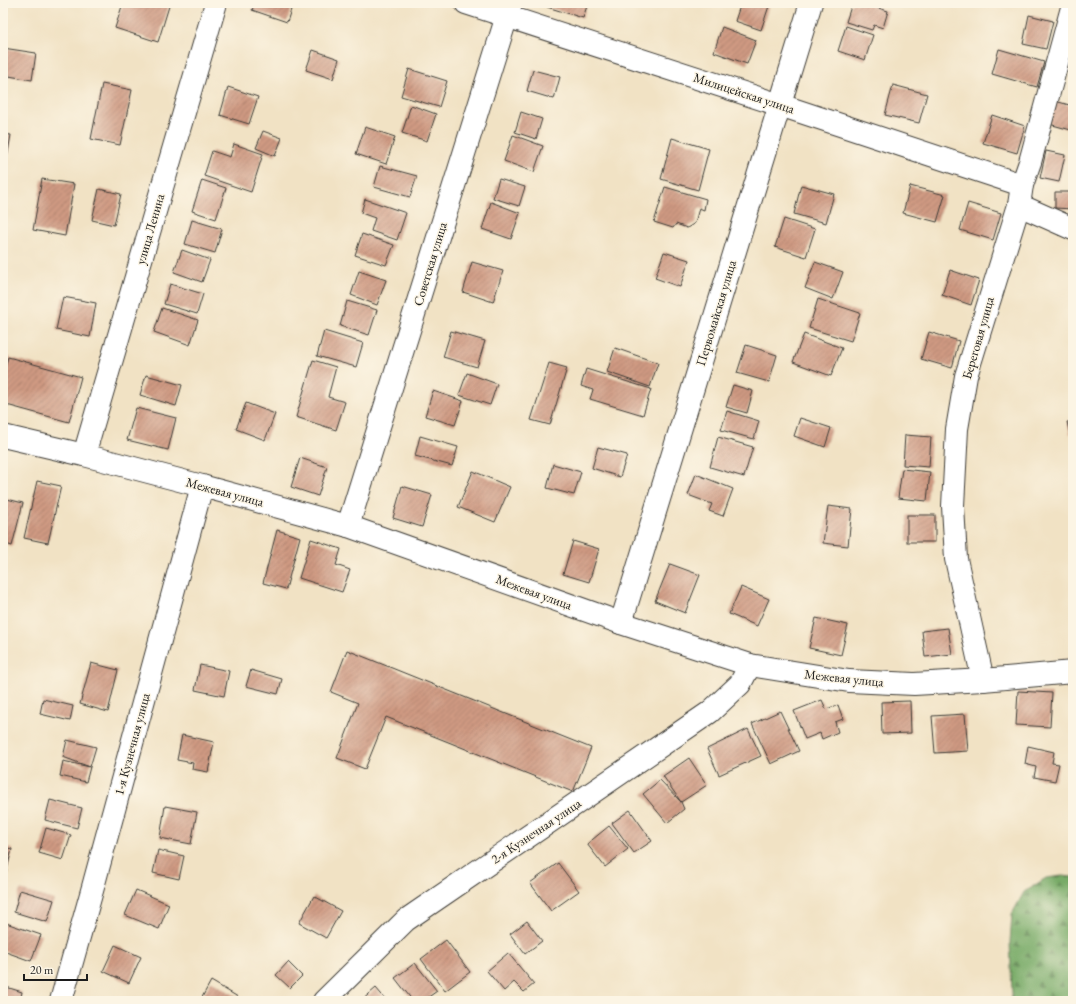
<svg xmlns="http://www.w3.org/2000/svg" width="1076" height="1004" font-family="'EB Garamond',serif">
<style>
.forest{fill:url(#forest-firs);stroke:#4a6442}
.building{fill:url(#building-hatch)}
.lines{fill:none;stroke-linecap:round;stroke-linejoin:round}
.minor-casing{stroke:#3c3a35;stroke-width:24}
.tertiary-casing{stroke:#3c3a35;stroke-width:24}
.minor{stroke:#fff;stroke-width:22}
.tertiary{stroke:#fff;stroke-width:22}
.labels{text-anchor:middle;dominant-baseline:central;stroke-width:3;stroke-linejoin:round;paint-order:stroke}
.street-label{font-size:13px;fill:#1c1c1c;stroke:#fcf5e5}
</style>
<defs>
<pattern id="forest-firs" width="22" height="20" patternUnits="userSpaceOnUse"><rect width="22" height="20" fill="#78ab67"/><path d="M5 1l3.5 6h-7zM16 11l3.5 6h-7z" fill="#628a54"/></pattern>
<pattern id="building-hatch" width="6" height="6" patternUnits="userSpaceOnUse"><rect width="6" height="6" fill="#cf9a82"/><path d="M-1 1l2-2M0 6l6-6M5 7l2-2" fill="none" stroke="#a77d6a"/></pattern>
</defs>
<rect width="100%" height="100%" fill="#fcf5e5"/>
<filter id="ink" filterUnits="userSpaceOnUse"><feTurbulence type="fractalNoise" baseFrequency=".025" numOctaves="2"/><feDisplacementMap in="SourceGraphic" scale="8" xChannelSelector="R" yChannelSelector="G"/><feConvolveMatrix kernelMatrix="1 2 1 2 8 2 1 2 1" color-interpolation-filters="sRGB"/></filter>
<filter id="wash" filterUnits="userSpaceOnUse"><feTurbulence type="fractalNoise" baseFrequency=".012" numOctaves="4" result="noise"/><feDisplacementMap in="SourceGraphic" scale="16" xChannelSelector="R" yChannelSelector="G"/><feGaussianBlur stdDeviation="0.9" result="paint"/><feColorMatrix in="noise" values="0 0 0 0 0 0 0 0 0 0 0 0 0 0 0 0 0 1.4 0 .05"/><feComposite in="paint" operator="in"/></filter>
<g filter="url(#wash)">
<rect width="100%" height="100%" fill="#f1e2c4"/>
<path class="forest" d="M1062,876L1073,877V1001H1011L1012,994L1010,942L1012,914L1024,892L1046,878Z"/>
<g id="blocks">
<g class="building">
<path d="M123,3H170L158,42L115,28Z"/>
<path d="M255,3H293L287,22L252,10Z"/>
<path d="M548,3H588L583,18L547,7Z"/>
<path d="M741,3H770L761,30L735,21Z"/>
<path d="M852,3H862L888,11L883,28L874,25L872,30L846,22Z"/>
<path d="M1029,15L1053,21L1046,49L1023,44Z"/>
<path d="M846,26L873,35L865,60L838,51Z"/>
<path d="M722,27L756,40L747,64L714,52Z"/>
<path d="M3,48L36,53L32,80L3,75Z"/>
<path d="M999,49L1044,62L1037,87L992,74Z"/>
<path d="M313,50L339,59L333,79L306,70Z"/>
<path d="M409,69L447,81L439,107L401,96Z"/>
<path d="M533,70L560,77L554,99L527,91Z"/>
<path d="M102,84L132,90L120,145L91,139Z"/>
<path d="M893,85L927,94L919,123L885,115Z"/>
<path d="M228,87L258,97L249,124L220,115Z"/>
<path d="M1055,101L1073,106V124L1071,130L1049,124Z"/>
<path d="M411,105L436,114L427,141L402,133Z"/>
<path d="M521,112L542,119L536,139L515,132Z"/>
<path d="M992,115L1025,126L1017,153L983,143Z"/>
<path d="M365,127L395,137L386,164L356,154Z"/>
<path d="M263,131L282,138L275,156L256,148Z"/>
<path d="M3,134L11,135L6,164H3Z"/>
<path d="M513,135L543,146L534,172L504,161Z"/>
<path d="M672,138L709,149L698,190L661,179Z"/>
<path d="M234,144L263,154L251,192L204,176L212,151L230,157Z"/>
<path d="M1046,151L1065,155L1059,182L1040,178Z"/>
<path d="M380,166L417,176L410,197L374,187Z"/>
<path d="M42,179L74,184L65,236L33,230Z"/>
<path d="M499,179L525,187L519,206L493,198Z"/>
<path d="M202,180L226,188L216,219L192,211Z"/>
<path d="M801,185L834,194L826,223L794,214Z"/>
<path d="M910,186L945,195L937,222L903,213Z"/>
<path d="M665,187L706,199L704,210L699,208L695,223L687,228L676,224L673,228L654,222Z"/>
<path d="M99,189L121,194L114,225L92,220Z"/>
<path d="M1055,192H1073V209L1055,208Z"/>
<path d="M365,199L406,213L397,240L371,231L375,218L361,213Z"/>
<path d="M491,202L520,213L511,239L482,229Z"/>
<path d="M968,203L1001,213L993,240L960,230Z"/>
<path d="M784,219L815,229L806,257L775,247Z"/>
<path d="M192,220L222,229L215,253L185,244Z"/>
<path d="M362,234L394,245L386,265L355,255Z"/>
<path d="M182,250L210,260L202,282L174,272Z"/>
<path d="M664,252L689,260L680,287L655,278Z"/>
<path d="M472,262L503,271L493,302L463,292Z"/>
<path d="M815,262L843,272L833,299L805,288Z"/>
<path d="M950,270L979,280L971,305L942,295Z"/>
<path d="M359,271L386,280L377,305L351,295Z"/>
<path d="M170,284L203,294L197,314L164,304Z"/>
<path d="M63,297L96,303L90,337L56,330Z"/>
<path d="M818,299L860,313L851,341L809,328Z"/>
<path d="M347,301L377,310L369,335L340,326Z"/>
<path d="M162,308L198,320L190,345L154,332Z"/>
<path d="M324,331L363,343L356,367L317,356Z"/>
<path d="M451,331L485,341L477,367L443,357Z"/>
<path d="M929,332L959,341L952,368L921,359Z"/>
<path d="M804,334L842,348L831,376L793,362Z"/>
<path d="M746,345L777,355L769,382L737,373Z"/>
<path d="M615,348L658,363L650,387L607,372Z"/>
<path d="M8,357L81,377L69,422L3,404V375Z"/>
<path d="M313,360L336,367L328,397L345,402L336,430L296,417Z"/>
<path d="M549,363L567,368L550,425L531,420Z"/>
<path d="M586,369L651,389L643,415L590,399L593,390L581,386Z"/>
<path d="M467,373L497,384L490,405L459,395Z"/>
<path d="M146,375L182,385L176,406L140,395Z"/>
<path d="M733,385L753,391L747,413L726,407Z"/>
<path d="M433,391L463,401L455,425L425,416Z"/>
<path d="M246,403L275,414L265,440L236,429Z"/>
<path d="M136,408L176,418L168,450L127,440Z"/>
<path d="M727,411L759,421L754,439L721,430Z"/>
<path d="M800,418L831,428L825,447L794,436Z"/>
<path d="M1073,421V433L1070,434L1067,422Z"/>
<path d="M905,435L931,437L929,467L903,465Z"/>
<path d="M420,436L458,447L452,466L415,456Z"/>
<path d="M718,437L753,447L744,477L710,467Z"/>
<path d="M598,447L627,455L620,477L592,468Z"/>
<path d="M300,458L327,467L318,496L291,487Z"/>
<path d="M553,464L581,472L574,495L547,488Z"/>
<path d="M902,469L930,472L927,501L898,498Z"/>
<path d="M473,471L510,487L495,522L458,507Z"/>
<path d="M696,474L733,489L723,516L709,511L712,504L688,495Z"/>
<path d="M37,481L61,486L48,543L24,538Z"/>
<path d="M402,486L432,495L422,527L393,518Z"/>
<path d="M3,498L23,503L12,546L3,543Z"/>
<path d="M828,506L852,509L848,546L823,543Z"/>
<rect x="907" y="515" width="28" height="27"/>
<path d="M277,530L300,537L286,589L263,583Z"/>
<path d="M311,539L341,549L336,565L350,570L342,592L299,578Z"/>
<path d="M573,541L599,549L589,582L563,574Z"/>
<path d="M670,564L700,575L685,613L655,601Z"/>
<path d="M741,587L769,599L757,626L729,614Z"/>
<path d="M816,618L848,625L841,655L809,648Z"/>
<path d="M948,628L952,654L925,657L922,631Z"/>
<path d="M347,650L591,748L573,792L386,717L365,769L337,758L358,703L331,692Z"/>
<path d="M91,663L118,670L108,712L80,704Z"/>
<path d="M200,665L229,671L224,696L195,690Z"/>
<path d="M251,670L282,679L278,694L246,686Z"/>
<path d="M1018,691L1052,693L1050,727L1016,725Z"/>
<path d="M43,699L73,706L70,721L40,714Z"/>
<path d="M822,700L826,709L838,705L843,719L835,722L838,732L822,739L820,733L805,739L794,711Z"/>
<path d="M910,701L911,733L882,734L881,702Z"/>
<path d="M780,711L799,751L771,764L752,724Z"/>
<path d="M965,714L968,751L935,753L932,716Z"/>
<path d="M748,729L761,756L719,775L707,749Z"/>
<path d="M182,735L214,742L208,772L192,769L193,763L177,760Z"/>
<path d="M67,740L96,747L90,767L63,757Z"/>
<path d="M1028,746L1054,752L1052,763L1059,764L1055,781L1034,777L1036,767L1025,764Z"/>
<path d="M689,758L707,785L681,802L684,809L667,823L643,794L660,780L681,802L663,776Z"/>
<path d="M63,761L90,767L86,782L60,776Z"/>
<path d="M50,800L82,808L77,828L45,820Z"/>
<path d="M165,806L197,812L191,844L160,838Z"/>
<path d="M630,810L652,841L634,853L612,823Z"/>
<path d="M609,826L628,849L605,867L587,844Z"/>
<path d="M46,828L71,835L63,860L39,853Z"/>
<path d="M3,847L12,849L6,874L3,873Z"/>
<path d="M158,850L184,856L179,879L153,873Z"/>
<path d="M558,863L579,891L551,911L530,883Z"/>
<path d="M20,890L54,900L47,922L14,912Z"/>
<path d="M136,890L169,904L159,929L125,915Z"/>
<path d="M314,896L341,911L326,938L299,923Z"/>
<path d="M527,921L542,941L525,954L510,934Z"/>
<path d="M3,922L41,935L31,961L3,951Z"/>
<path d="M446,940L470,972L445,991L421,959Z"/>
<path d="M115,945L141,957L129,983L103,971Z"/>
<path d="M508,953L534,984L524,992L514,982L504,991L487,971Z"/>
<path d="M288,962L302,976L290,988L276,975Z"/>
<path d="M415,963L437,991L423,1001H413L395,978Z"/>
<path d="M211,981L238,997L235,1001H200Z"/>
<path d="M3,986L22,992L20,1001H3Z"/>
<path d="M376,988L387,1001H361Z"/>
</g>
</g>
</g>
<g filter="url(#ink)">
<use href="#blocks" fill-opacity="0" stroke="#3c3a35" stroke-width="1"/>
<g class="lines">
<defs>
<g id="minor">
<path d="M466,3L780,105L1022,185"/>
<path d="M1019,205L1073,229"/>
<path d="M84,455L216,3"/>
<path d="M202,486L348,526L621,623L750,665L849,681L914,684L983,680L1073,672"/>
<path d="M348,526L511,3"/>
<path d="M621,623L811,3"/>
<path d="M983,680L956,559L953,506L957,429L966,376L1019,205L1022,185L1030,162L1073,4"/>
<path d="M324,1001L406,920L710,712L740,684L750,665"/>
</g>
<path id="tertiary" d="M3,436L84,455L202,486L93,887L61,1001"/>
</defs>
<use href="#minor" class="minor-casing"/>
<use href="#tertiary" class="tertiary-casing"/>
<use href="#minor" class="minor"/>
<use href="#tertiary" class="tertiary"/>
</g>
</g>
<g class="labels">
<g class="street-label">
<text transform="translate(744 93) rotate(18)">Милицейская улица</text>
<text transform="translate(150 229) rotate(-74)">улица Ленина</text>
<text transform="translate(430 264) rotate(-73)">Советская улица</text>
<text transform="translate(716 313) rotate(-73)">Первомайская улица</text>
<text transform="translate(978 338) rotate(-74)">Береговая улица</text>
<text transform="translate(225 492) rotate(15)">Межевая улица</text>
<text transform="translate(534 592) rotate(20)">Межевая улица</text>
<text transform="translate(844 678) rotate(6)">Межевая улица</text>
<text transform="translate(132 744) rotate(-75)">1-я Кузнечная улица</text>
<text transform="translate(536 831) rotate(-34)">2-я Кузнечная улица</text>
</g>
</g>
<rect width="1076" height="1004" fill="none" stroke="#fcf5e5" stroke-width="16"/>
<path d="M24 974v6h63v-6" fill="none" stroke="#1c1c1c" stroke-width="2"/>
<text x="30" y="974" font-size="12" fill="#1c1c1c" stroke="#fcf5e5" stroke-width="3" paint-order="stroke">20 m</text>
</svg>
